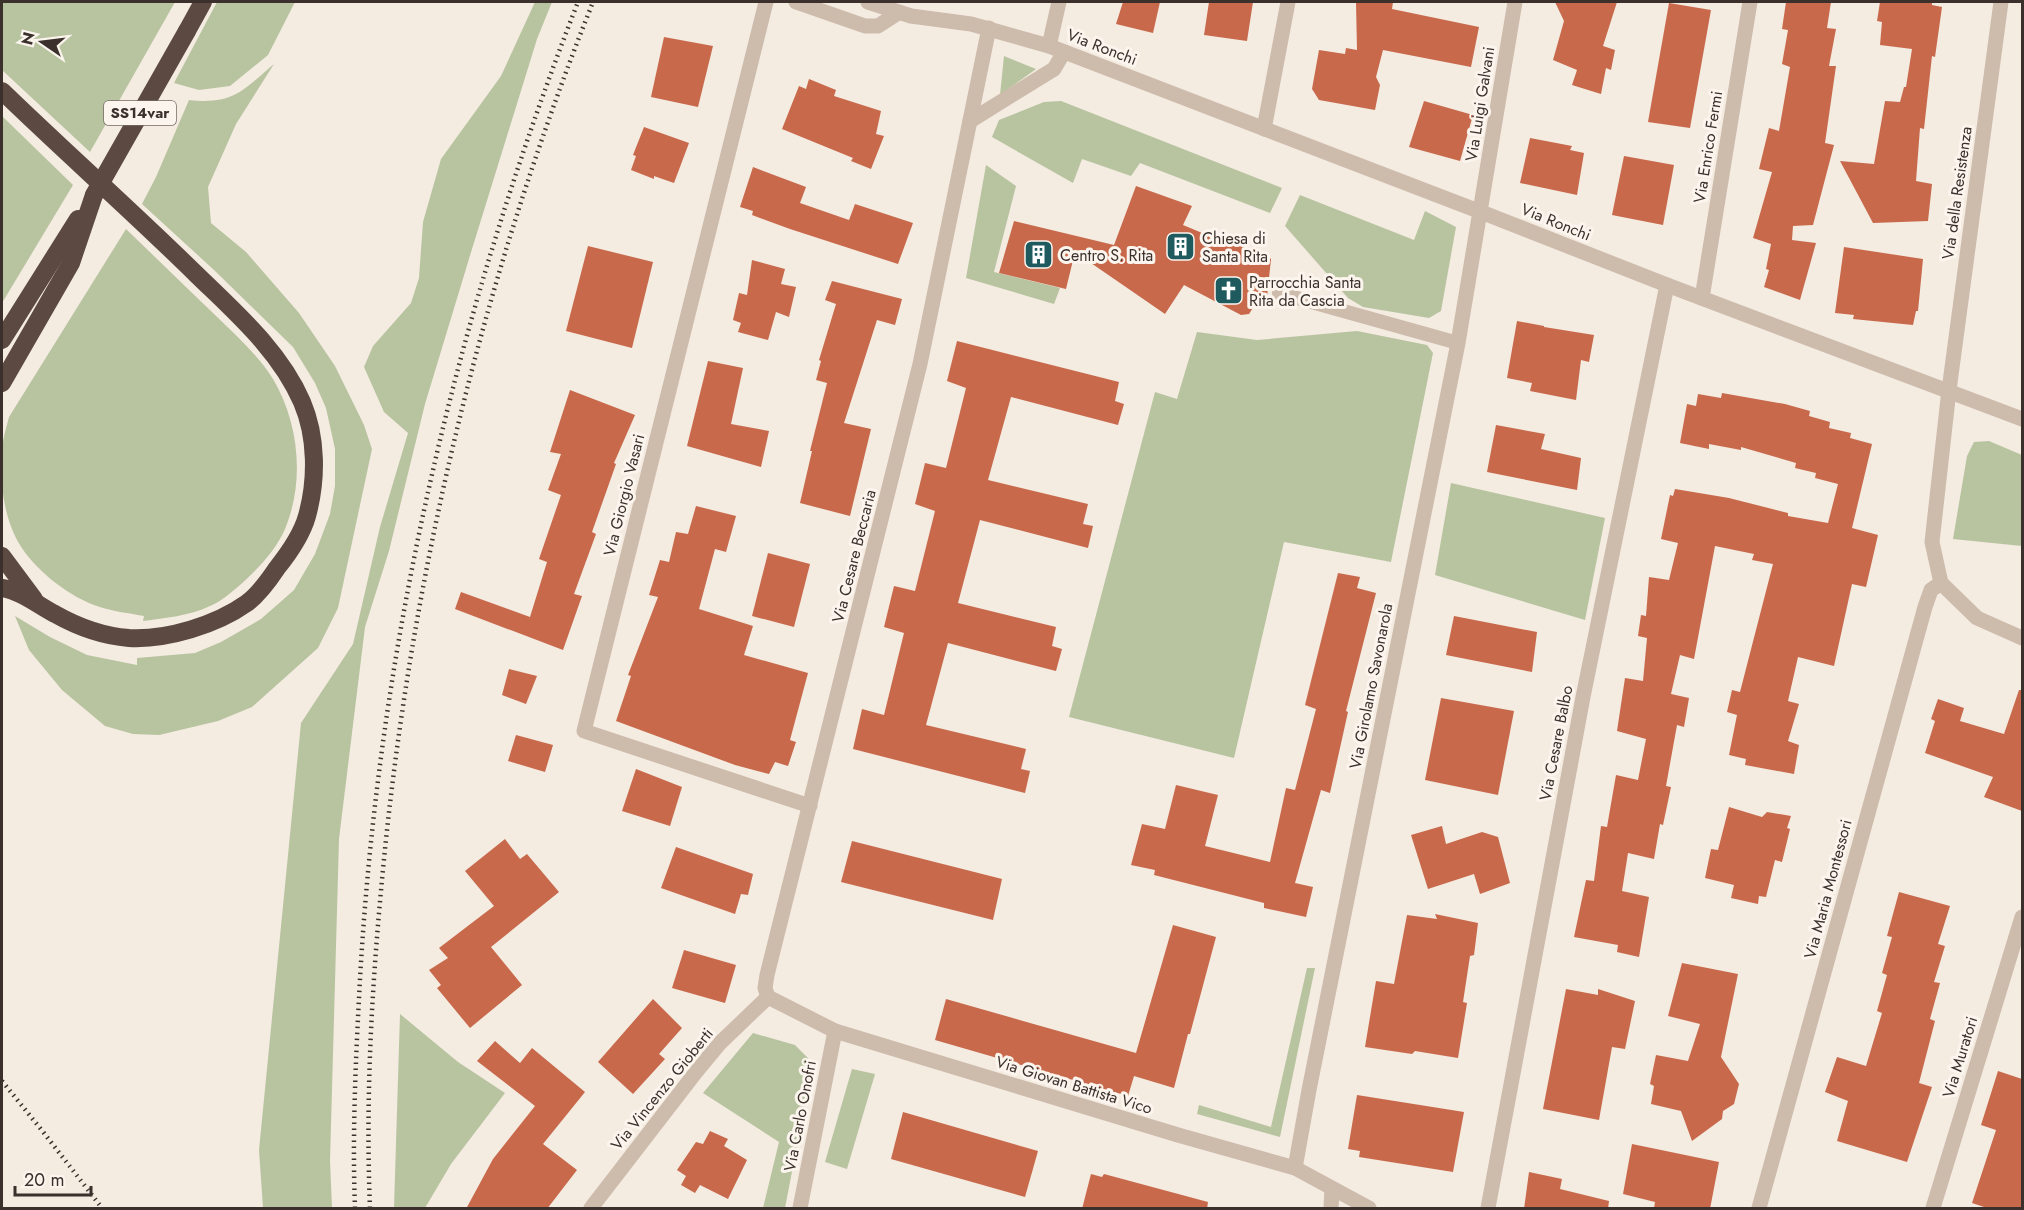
<svg xmlns="http://www.w3.org/2000/svg" width="2024" height="1210" font-family="Jost,sans-serif">
<style>
.green{fill:#b8c4a0}
.building{fill:#c8694b}
.lines{fill:none;stroke-linecap:round;stroke-linejoin:round}
.lane{stroke:#cdbbac;stroke-width:14}
.street{stroke:#cdbbac;stroke-width:15}
.highway{stroke:#5c4a42;stroke-width:18}
.rail{stroke:#3b302b;stroke-width:4.5;stroke-dasharray:1.5 4.5;stroke-linecap:butt}
.highway-bridge{stroke:#5c4a42;stroke-width:18}
.labels{text-anchor:middle;dominant-baseline:central;stroke-width:6;stroke-linejoin:round;paint-order:stroke}
.shield{fill:#fbf5ee;stroke:#756b66;stroke-width:1.5}
.shield-label{font-size:15px;font-weight:bold;fill:#3b302b}
.street-label{font-size:16px;fill:#3b302b;stroke:#fbf5ee}
.poi-label{font-size:16px;fill:#3b302b;stroke:#fbf5ee;text-anchor:start}
</style>
<rect width="100%" height="100%" fill="#f4ebe1"/>
<g class="green">
<path d="M2,2H175L90,152L2,70Z"/>
<path d="M217,2H295L268,55L230,86L199,90L174,83Z"/>
<path d="M535,2H552L537,39L472,249L425,404L389,551L365,627L339,839L330,1161L332,1208H263L259,1150L301,723L353,644L380,527L408,433L384,412L364,367L373,346L411,303L419,278L423,222L441,159L501,76Z"/>
<path d="M1004,56L1036,69L1000,95Z"/>
<path d="M274,64L236,124L208,187L211,223L246,252L299,313L335,366L364,425L372,449L338,608L318,648L252,707L218,721L159,735L133,734L105,726L62,690L29,650L15,616L50,637L87,655L137,665V658L195,653L221,642L261,619L294,590L315,554L330,514L335,486V449L326,408L315,383L293,347L214,270L142,204L156,177L189,100C234,105 243,90 274,64Z"/>
<path d="M1061,101L1282,188L1270,213L1140,163L1131,176L1082,159L1073,183L992,137L999,120L1044,102Z"/>
<path d="M2,116L73,185L2,303Z"/>
<path d="M986,165L1016,186L994,272L1060,288L1054,304L966,278Z"/>
<path d="M1300,195L1414,240L1425,211L1456,227L1441,311L1429,318L1363,307L1348,298L1285,226Z"/>
<path d="M126,229C155,257 183,284 212,312C233,333 257,353 273,379C299,423 305,481 285,529C276,550 257,570 240,585C231,593 220,602 210,606C189,616 165,618 143,621L144,616C128,613 109,611 94,605C65,594 30,566 16,538C3,512 0,481 2,453C2,441 6,429 9,417Z"/>
<path d="M1357,331L1427,345L1433,353L1391,562L1284,542L1234,758L1069,717L1155,392L1177,399L1197,332L1257,340Z"/>
<path d="M1989,441L2022,455V546L1953,539L1967,456L1974,442Z"/>
<path d="M1451,483L1605,518L1585,620L1435,575Z"/>
<path d="M1307,968H1315L1280,1137L1197,1114L1199,1105L1271,1127Z"/>
<path d="M400,1014L458,1062L505,1093L451,1164L425,1208H394Z"/>
<path d="M753,1033L795,1045L808,1058L810,1078L785,1208H763L779,1142L703,1093Z"/>
<path d="M852,1069L875,1074L847,1169L825,1162Z"/>
</g>
<g class="building">
<path d="M1123,2H1160L1153,33L1116,24Z"/>
<path d="M1209,2H1253L1247,41L1204,35Z"/>
<path d="M1356,2H1393L1392,9L1479,27L1471,67L1383,50L1376,77L1380,85L1375,110L1319,100L1312,89L1319,50L1345,54L1346,48L1357,50Z"/>
<path d="M1555,2H1617L1603,46L1615,50L1611,70L1606,68L1601,94L1572,85L1577,70L1553,60L1564,21Z"/>
<path d="M1786,2H1831L1827,28L1836,29L1829,66H1836L1825,143L1834,145L1813,225L1793,226L1792,240L1816,243L1800,300L1764,287L1769,270L1766,269L1771,244L1753,238L1772,172L1759,169L1769,128L1779,131L1790,67L1782,64L1788,30L1782,29Z"/>
<path d="M1880,2H1932V5L1942,7L1935,57L1932,56L1924,129L1920,128L1916,181L1932,184L1928,221L1873,223L1840,161L1874,164L1885,101L1900,102L1904,87H1906L1912,49L1880,45L1882,22L1877,21Z"/>
<path d="M1669,3L1711,10L1690,128L1648,122Z"/>
<path d="M664,37L713,46L698,107L651,97Z"/>
<path d="M809,79L836,90L834,96L881,111L876,134L884,136L871,169L851,161L853,158L782,129L799,86L806,89Z"/>
<path d="M1424,101L1473,115L1460,161L1409,147Z"/>
<path d="M644,127L689,143L674,183L654,176V179L631,170L636,156L633,155Z"/>
<path d="M1530,138L1572,146L1570,150L1584,153L1577,195L1520,183Z"/>
<path d="M1624,156L1674,165L1663,225L1612,215Z"/>
<path d="M753,167L806,187L800,203L849,220L855,204L913,223L898,264L790,229L752,215L753,211L740,207Z"/>
<path d="M1136,186L1192,206L1183,225L1207,235L1263,252L1271,259L1267,297L1261,295L1249,314L1241,315L1184,285L1165,314L1075,252L1066,289L999,273L1014,221L1114,245Z"/>
<path d="M588,246L653,262L632,348L566,331Z"/>
<path d="M1844,247L1923,259L1918,311H1916L1913,325L1853,319L1854,315L1835,313Z"/>
<path d="M752,260L785,269L781,284L796,287L789,317L776,312L768,340L738,332L741,323L733,320L739,293L747,295Z"/>
<path d="M832,281L902,299L895,325L877,320L844,423L871,429L850,516L800,503L812,451H810L827,383L816,380L821,361L819,360L836,304L825,300Z"/>
<path d="M1517,321L1544,326V327L1594,335L1589,362L1581,360L1576,400L1530,391L1532,383L1507,378Z"/>
<path d="M957,341L1119,382L1115,401L1124,404L1118,425L1011,397L988,480L1088,504L1083,524L1093,526L1088,548L980,520L958,603L1056,627L1052,646L1062,649L1056,671L948,643L926,725L1026,749L1021,769L1030,771L1025,793L853,749L862,709L884,715L904,633L884,627L894,586L915,591L935,511L915,504L925,463L946,468L966,388L947,381Z"/>
<path d="M708,361L743,368L731,424L769,431L761,467L687,446Z"/>
<path d="M570,390L635,415L614,463L616,464L592,532L596,534L574,594L582,596L563,650L455,609L461,592L530,617L547,562L539,559L561,495L548,490L561,454L550,452Z"/>
<path d="M1722,393L1785,404L1810,411L1809,416L1830,422L1829,428L1851,433L1850,438L1872,444L1852,528L1878,535L1866,587L1852,584L1834,666L1798,657L1788,701L1799,704L1788,741L1799,745L1794,774L1745,765L1746,759L1729,755L1737,715L1727,712L1732,690L1740,692L1773,564L1752,560L1754,554L1715,546L1694,659L1680,655L1671,694L1689,698L1684,727L1677,725L1666,786L1671,787L1663,825L1660,824L1654,859L1628,853L1622,891L1649,897L1639,957L1617,952L1618,945L1574,937L1586,880L1594,881L1601,826L1607,827L1616,775L1638,780L1646,739L1617,731L1625,678L1643,681L1647,638L1638,636L1641,615L1646,616L1649,577L1669,580L1678,543L1661,539L1670,495L1673,496L1675,489L1729,498L1788,513V516L1828,523L1838,484L1815,478L1816,473L1795,468L1796,463L1741,447V450L1709,444V449L1680,443L1687,404L1696,406L1698,394L1721,398Z"/>
<path d="M1496,425L1545,434L1541,449L1581,458L1577,490L1487,472Z"/>
<path d="M696,506L736,516L726,552L715,549L699,609L753,626L744,655L808,673L790,740L796,742L788,766L775,762L769,774L735,765L616,721L631,676L628,675L658,597L649,595L660,560L669,562L676,532L688,534Z"/>
<path d="M768,553L810,564L794,627L752,616Z"/>
<path d="M1338,573L1360,577L1357,588L1376,593L1346,711L1348,712L1330,793L1321,790L1295,883L1313,887L1306,917L1264,908V903L1154,875L1155,870L1131,865L1142,824L1165,829L1176,785L1218,795L1205,846L1270,862L1286,788L1295,790L1316,709L1305,705Z"/>
<path d="M1454,616L1537,632L1532,672L1446,655Z"/>
<path d="M509,669L537,676L526,704L502,695Z"/>
<path d="M2019,690H2022V811L1984,797L1993,777L1925,753L1935,721L1931,719L1938,699L1964,708L1960,721L2004,734Z"/>
<path d="M1441,698L1514,711L1498,795L1425,780Z"/>
<path d="M516,735L553,745L545,772L508,761Z"/>
<path d="M636,769L682,787L670,826L622,811Z"/>
<path d="M1729,807L1762,817L1767,812L1791,816L1787,828L1790,829L1782,862L1775,860L1766,897L1759,896L1758,904L1731,898L1734,885L1705,878L1711,849L1718,850Z"/>
<path d="M1442,826L1446,844L1482,832L1498,837L1510,883L1480,894L1474,874L1428,889L1411,835Z"/>
<path d="M505,839L520,859L527,854L559,892L491,947L522,985L470,1028L437,988L441,985L429,970L448,958L439,948L494,906L465,871Z"/>
<path d="M852,841L1002,879L993,920L841,882Z"/>
<path d="M676,847L753,874L748,895L741,894L735,914L661,888Z"/>
<path d="M1899,892L1950,906L1938,944L1945,946L1934,982L1940,983L1930,1019L1935,1021L1919,1083L1932,1087L1907,1162L1837,1141L1848,1101L1825,1092L1837,1057L1866,1066L1882,1013L1877,1011L1887,975L1882,973L1892,937L1887,936Z"/>
<path d="M1435,914L1478,923L1474,955L1470,956L1463,1002L1467,1003L1458,1058L1415,1051L1412,1054L1365,1047L1376,981L1394,984L1407,915L1437,919Z"/>
<path d="M1173,925L1216,937L1190,1034H1188L1174,1088L1134,1076L1128,1096L935,1040L946,999L1136,1053Z"/>
<path d="M684,950L736,965L725,1003L672,988Z"/>
<path d="M1682,963L1738,974L1721,1057L1739,1084L1734,1104L1723,1111L1722,1119L1692,1141L1681,1111L1651,1104L1654,1086L1650,1084L1656,1055L1688,1061L1700,1024L1668,1016Z"/>
<path d="M1566,989L1598,995V989L1635,1001L1625,1049L1612,1047L1599,1120L1543,1109Z"/>
<path d="M653,999L682,1028L659,1054L665,1059L633,1094L598,1062Z"/>
<path d="M495,1041L520,1063L532,1048L585,1092L543,1144L577,1170L547,1209H466L493,1159L535,1106L477,1061Z"/>
<path d="M1998,1071L2022,1079V1209H1990L1972,1203L1996,1130L1981,1125Z"/>
<path d="M1357,1095L1464,1112L1453,1172L1359,1157L1360,1151L1348,1149Z"/>
<path d="M903,1112L1038,1151L1025,1197L891,1159Z"/>
<path d="M710,1131L728,1139L724,1146L747,1160L728,1199L700,1185L695,1193L681,1185L686,1176L677,1170L696,1142L703,1144Z"/>
<path d="M1632,1144L1719,1162L1710,1209H1654L1655,1202L1623,1194Z"/>
<path d="M1529,1172L1562,1179L1560,1189L1609,1201L1608,1209H1524Z"/>
<path d="M1091,1174L1102,1177L1104,1174L1208,1202L1207,1209H1082Z"/>
</g>
<g class="lines">
<path class="lane" d="M1279,293L1458,343"/>
<g class="street">
<path d="M766,2L584,731L810,806"/>
<path d="M796,2L865,26H878L898,13"/>
<path d="M868,2L911,16L971,24L1049,46L1481,212L1667,285L2022,419"/>
<path d="M2001,2L1949,390L1932,542L1941,583L1977,618L2022,638"/>
<path d="M1049,46L1059,2"/>
<path d="M970,121L1054,69L1064,52"/>
<path d="M1264,129L1288,2"/>
<path d="M1702,298L1750,2"/>
<path d="M768,997L765,988L767,975L920,364L989,28"/>
<path d="M768,997L835,1031L1178,1135L1295,1168L1369,1208"/>
<path d="M1295,1168L1309,1090L1458,343L1515,2"/>
<path d="M591,1208L696,1072L720,1043L768,997"/>
<path d="M800,1208L835,1031"/>
<path d="M1331,1208L1332,1189"/>
<path d="M1488,1208L1583,697L1667,285"/>
<path d="M1759,1208L1925,607L1931,590L1941,583"/>
<path d="M1933,1208L2022,917"/>
</g>
<g class="highway">
<path d="M187,31L203,2"/>
<path d="M2,91C66,153 133,212 197,275C236,313 280,351 302,402C317,437 317,480 307,516C302,534 289,553 277,568C269,580 259,594 247,603C216,625 167,640 129,638C103,636 78,627 55,614C38,605 21,591 2,588"/>
<path d="M2,340L78,219"/>
<path d="M2,383L71,263L94,195"/>
<path d="M2,556L34,599"/>
</g>
<g class="rail">
<path d="M2,1081L44,1133L102,1208"/>
<path d="M355,1208C352,1132 356,1055 360,979C379,643 456,314 578,2"/>
<path d="M370,1208C365,1089 373,968 385,849C415,558 485,273 593,2"/>
</g>
<path class="highway-bridge" d="M94,195L187,31"/>
</g>
<defs>
<symbol id="building-square" viewBox="-11 -11 22 22"><rect x="-9" y="-9" width="18" height="18" rx="4" fill="#1f5a5e" stroke="#fbf5ee"/><path d="M-4-6H4V6H1V3H-1V6H-4ZM-2.5-4.3h1.7v1.8h-1.7ZM.8-4.3h1.7v1.8H.8ZM-2.5-1h1.7V.8h-1.7ZM.8-1h1.7V.8H.8Z" fill="#fff"/></symbol>
<symbol id="church-square" viewBox="-11 -11 22 22"><rect x="-9" y="-9" width="18" height="18" rx="4" fill="#1f5a5e" stroke="#fbf5ee"/><path d="M-1.2-6h2.4v3.5h3.3v2.4h-3.3V6h-2.4V-.1h-3.3v-2.4h3.3Z" fill="#fff"/></symbol>
</defs>
<g fill-rule="evenodd">
<use href="#building-square" x="1164" y="230" width="33" height="33"/>
<use href="#building-square" x="1022" y="238" width="33" height="33"/>
<use href="#church-square" x="1212" y="274" width="33" height="33"/>
</g>
<g class="labels">
<rect class="shield" x="104" y="101" width="72" height="24" rx="4.5"/>
<g class="shield-label">
<text x="140" y="113">SS14var</text>
</g>
<g class="street-label">
<text transform="translate(1102 47) rotate(21)">Via Ronchi</text>
<text transform="translate(1480 104) rotate(-81)">Via Luigi Galvani</text>
<text transform="translate(1708 147) rotate(-81)">Via Enrico Fermi</text>
<text transform="translate(1957 193) rotate(-82)">Via della Resistenza</text>
<text transform="translate(1556 222) rotate(22)">Via Ronchi</text>
<text transform="translate(624 495) rotate(-76)">Via Giorgio Vasari</text>
<text transform="translate(854 556) rotate(-76)">Via Cesare Beccaria</text>
<text transform="translate(1371 686) rotate(-79)">Via Girolamo Savonarola</text>
<text transform="translate(1556 743) rotate(-79)">Via Cesare Balbo</text>
<text transform="translate(1828 889) rotate(-75)">Via Maria Montessori</text>
<text transform="translate(1960 1057) rotate(-73)">Via Muratori</text>
<text transform="translate(1074 1085) rotate(17)">Via Giovan Battista Vico</text>
<text transform="translate(662 1089) rotate(-51)">Via Vincenzo Gioberti</text>
<text transform="translate(800 1116) rotate(-79)">Via Carlo Onofri</text>
</g>
<g class="poi-label">
<text x="1202" y="238">Chiesa di<tspan x="1202" dy="18">Santa Rita</tspan></text>
<text x="1060" y="255">Centro S. Rita</text>
<text x="1249" y="282">Parrocchia Santa<tspan x="1249" dy="18">Rita da Cascia</tspan></text>
</g>
</g>
<rect width="2024" height="1210" fill="none" stroke="#3b302b" stroke-width="6"/>
<g transform="translate(42 42) rotate(284)" stroke="#fbf5ee" stroke-width="4.5" paint-order="stroke">
<path d="M0-4.5L10 22L0 15L-10 22Z" fill="#3b302b"/>
<text y="-9" font-size="16" font-weight="bold" text-anchor="middle" fill="#3b302b">N</text>
</g>
<path d="M15 1186v9h76v-9" fill="none" stroke="#3b302b" stroke-width="3"/>
<text x="24" y="1186" font-size="18" fill="#3b302b" stroke="#fbf5ee" stroke-width="4.5" paint-order="stroke">20 m</text>
</svg>
